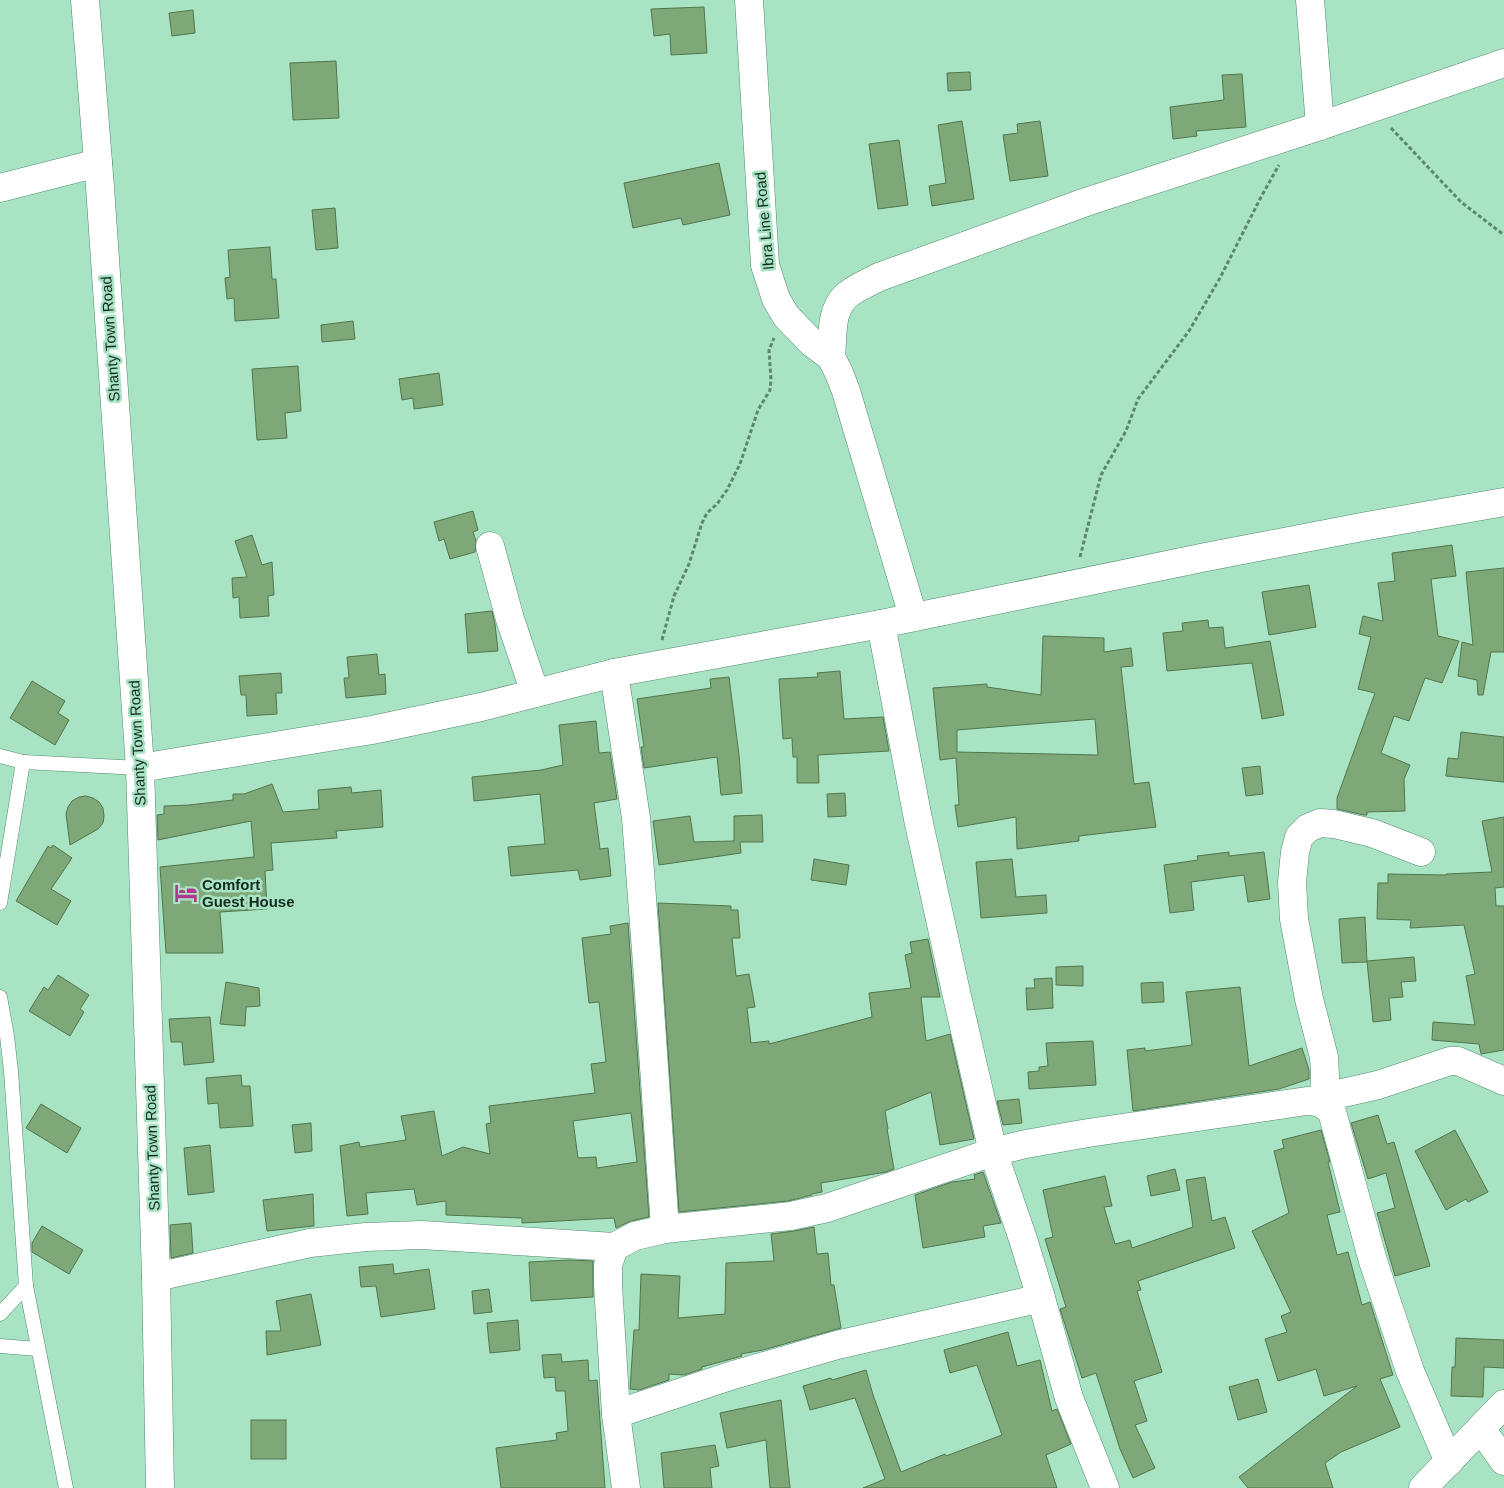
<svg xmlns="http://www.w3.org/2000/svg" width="1504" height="1488" font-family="Helvetica,sans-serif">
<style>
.building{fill:#7ea878;stroke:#52764d;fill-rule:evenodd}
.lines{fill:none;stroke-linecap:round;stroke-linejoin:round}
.service-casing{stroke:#528b6f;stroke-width:15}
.minor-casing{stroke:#528b6f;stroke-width:29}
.path{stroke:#5d8670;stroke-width:3;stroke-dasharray:4 2.5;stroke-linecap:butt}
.service{stroke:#fff;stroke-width:14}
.minor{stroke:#fff;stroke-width:28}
.labels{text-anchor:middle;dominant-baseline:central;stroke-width:5;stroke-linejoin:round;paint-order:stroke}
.street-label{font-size:15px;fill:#142c20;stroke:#a8e3c4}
.poi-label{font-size:15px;font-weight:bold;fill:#142c20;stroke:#a8e3c4;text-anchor:start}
</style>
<rect width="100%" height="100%" fill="#a8e3c4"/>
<g class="building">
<path d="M704,7L707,53L671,55L670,34L654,36L651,9Z"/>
<path d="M193,10L195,33L172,36L169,13Z"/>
<path d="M336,61L339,118L293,120L290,63Z"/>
<path d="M970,72L971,90L948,91L947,73Z"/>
<path d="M1242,74L1246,127L1196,131L1197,136L1173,139L1170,107L1224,100L1222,75Z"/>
<path d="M962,121L974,199L932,206L929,186L946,183L938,125Z"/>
<path d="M1040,121L1048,176L1010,181L1003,135L1018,133L1017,124Z"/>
<path d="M899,140L908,205L878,209L869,144Z"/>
<path d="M719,163L730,215L683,225L681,218L633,228L624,183Z"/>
<path d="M335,208L338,248L316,250L312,210Z"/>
<path d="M270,247L272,279H276L279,318L235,321L234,298L227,299L225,278L230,277L228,250Z"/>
<path d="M353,321L355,339L322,342L321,325Z"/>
<path d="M298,366L301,411L285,413L287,438L257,440L252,369Z"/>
<path d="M439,373L443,405L414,409L413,398L402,400L399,379Z"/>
<path d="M473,511L478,530L473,532L476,541L475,552L450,559L444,539L439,541L434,522Z"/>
<path d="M252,535L262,565L272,562L274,595L268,596L269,616L240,618L239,597L233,598L232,578L247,577L235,541Z"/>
<path d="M1452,545L1456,576L1431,579L1438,636L1459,641L1442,683L1425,678L1409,721L1394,716L1381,753L1410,765L1404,779L1405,811L1367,812V815H1364L1337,809V798L1375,693L1358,689L1371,637L1359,634L1363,616L1383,621L1378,583L1395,581L1392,553Z"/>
<path d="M1504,568V652H1491L1483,695H1478L1477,680L1458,676L1462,642L1473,645L1466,572Z"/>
<path d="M1309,585L1316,627L1269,635L1262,592Z"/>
<path d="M492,611L495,624L498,651L468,653L465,614Z"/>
<path d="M1208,620L1209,628L1223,627L1225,648L1270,641L1284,715L1262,719L1252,663L1167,671L1163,633L1183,631L1182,623Z"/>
<path d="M1043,636L1104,638V652L1131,648L1133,666L1121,667L1134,784L1149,782L1156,827L1079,836V841L1017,849L1016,817L958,827L955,805H959L956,758L940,760L933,688L987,684V687L1041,695ZM1095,719L1098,755L957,752V730Z"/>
<path d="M377,654L379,675L385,674L386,694L346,698L344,678H349L347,657Z"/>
<path d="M840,671L844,719L883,717L889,751L818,755L819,783H797V757H793L792,738L783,739L779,679L818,677L817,673Z"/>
<path d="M281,673L282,693H276L277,714L247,716L246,695H241L239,676Z"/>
<path d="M729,677L739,755L742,793L721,795L717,757L644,768L641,747H644L637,699L711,688L710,679Z"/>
<path d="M32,681L65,701L58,713L69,720L55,745L10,718Z"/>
<path d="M596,721L599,753L610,752L617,799L594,803L600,849L608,848L611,876L580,880L578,870L511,876L508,847L545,844L540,794L474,801L472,777L541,770L563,765L559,725Z"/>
<path d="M1461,732L1504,737V782L1446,776L1448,758L1458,759Z"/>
<path d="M1260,766L1263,794L1246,796L1242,768Z"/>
<path d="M272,784L283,812L319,809L318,790L351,787L352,793L381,790L383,827L336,831L337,838L271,843L273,870L265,871L267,909L220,912L223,953H166L160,867L254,857L251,821L158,840L157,815L164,814V806L189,805L233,800V794H244Z"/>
<path d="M845,793L846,816L828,817L827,794Z"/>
<path d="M86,796L93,798L99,802L103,808L104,816L103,823L98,829L70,845L66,814L68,807L72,801L79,797Z"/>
<path d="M762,815L763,842H740L741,853L659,865L653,821L690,816L694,842L734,841V816Z"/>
<path d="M1504,817V887L1495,888L1496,906H1504V1050L1481,1054L1479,1044L1432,1040L1433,1022L1475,1025L1466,976L1475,974L1464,925L1410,928L1411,920L1377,919L1378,883H1388V874L1446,875V874L1492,872L1482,821Z"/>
<path d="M53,845L72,858L51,889L71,901L57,925L16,901L48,846L51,848Z"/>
<path d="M1229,852V856L1264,852L1270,899L1248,902L1244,875L1191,882L1194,910L1170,913L1164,865L1198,860L1197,856Z"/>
<path d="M814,859L849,865L846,885L811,880Z"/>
<path d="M1012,859L1016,897L1046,895L1047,913L981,918L976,862Z"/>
<path d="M658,903L731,906V910H738L740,938H732L736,976L749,974L755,1007L747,1008L751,1043L769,1041V1044L872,1017L869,993L911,988L905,955L912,953L910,942L928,939L940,997H921L926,1041L950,1034L974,1139L940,1145L931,1092L885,1111L888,1129H887L894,1169L886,1172L821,1183L822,1192L812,1194V1195L788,1201L679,1212Z"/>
<path d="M1365,917L1367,962L1342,963L1339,919Z"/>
<path d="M628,923L649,1217L631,1221L616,1228L614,1218L522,1223V1218L446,1215V1201L417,1205L414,1189L366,1193L368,1214L347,1216L340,1146L359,1142L360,1147L406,1140L401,1116L434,1111L442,1156L463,1147L490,1154L486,1124L491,1123L489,1106L595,1093L591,1064L606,1062L599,1002L589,1003L582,938L611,934L610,926ZM631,1113L637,1162L597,1168L596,1157L578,1158L573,1121Z"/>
<path d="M1414,957L1416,981L1401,982L1403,997L1389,998L1391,1020L1373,1022L1367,961Z"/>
<path d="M1083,966V986L1056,985V967Z"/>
<path d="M58,975L89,995L80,1009L84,1012L70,1036L29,1011L44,987L48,990Z"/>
<path d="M1052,978L1053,1008L1027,1010L1026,988H1035L1034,979Z"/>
<path d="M226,982L259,988L260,1006L246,1007L245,1026L220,1024Z"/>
<path d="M1163,982L1164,1002L1142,1003L1141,983Z"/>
<path d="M1240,987L1249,1066L1302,1048L1309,1070V1079L1279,1089L1133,1111L1127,1050L1145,1048V1051L1192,1045L1186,992Z"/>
<path d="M210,1017L214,1062L184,1065L182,1042H171L169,1019Z"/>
<path d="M1093,1041L1096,1085L1029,1089L1028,1072L1039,1071V1067L1048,1066L1046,1043Z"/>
<path d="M241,1075L242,1086H250L253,1126L220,1128L218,1103L208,1104L206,1078Z"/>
<path d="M1019,1099L1022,1123L1003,1125L997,1101Z"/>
<path d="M41,1104L81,1128L67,1153L26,1128Z"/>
<path d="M1378,1115L1387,1144L1394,1142L1430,1266L1395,1276L1377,1213L1395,1208L1386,1173L1368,1179L1351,1123Z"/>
<path d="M311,1123L312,1151L295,1153L292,1125Z"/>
<path d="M1321,1130L1330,1162H1328L1340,1212L1327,1215L1337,1255L1348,1252L1362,1305L1370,1302L1393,1375L1380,1379L1400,1427L1341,1452L1325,1463L1333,1488H1248L1239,1477L1357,1386L1324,1396L1316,1369L1278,1381L1265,1339L1287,1332L1281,1316L1291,1312L1252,1231L1289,1213L1274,1151L1284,1148L1282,1140Z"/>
<path d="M1455,1130L1488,1192L1468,1202L1466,1199L1446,1210L1415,1151Z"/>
<path d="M210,1145L214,1192L188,1195L184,1148Z"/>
<path d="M1175,1169L1180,1190L1151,1196L1147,1176Z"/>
<path d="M983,1172L1001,1223L983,1226L985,1237L923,1248L915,1195L952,1182L975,1179L974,1175Z"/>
<path d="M1105,1176L1112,1206L1104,1207L1115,1244L1130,1240L1132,1248L1193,1227L1186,1180L1205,1177L1212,1221L1225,1217L1235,1248L1138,1281L1141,1290L1137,1291L1162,1372L1134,1381L1147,1421L1135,1425L1155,1468L1133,1478L1120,1449L1096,1373L1082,1378L1060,1309L1066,1307L1045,1239L1053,1237L1043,1190Z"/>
<path d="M313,1194L314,1226L267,1231L263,1200Z"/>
<path d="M191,1223L193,1253L171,1258L170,1225Z"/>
<path d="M42,1226L83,1250L69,1274L32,1252V1243Z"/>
<path d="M814,1227L817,1254L828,1253L831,1285H834L841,1328L763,1350L741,1354L742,1356L702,1367V1369L684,1375L669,1374V1380L639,1390L630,1389L634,1330H639L641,1274L680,1276L678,1318L725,1314L726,1263L774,1261L771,1234L794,1231Z"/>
<path d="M569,1260L593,1261V1297L531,1301L529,1262Z"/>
<path d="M393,1264L394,1274L429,1269L435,1309L381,1317L376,1286L361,1287L359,1267Z"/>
<path d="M489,1289L492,1312L474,1314L472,1291Z"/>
<path d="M311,1294L321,1345L267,1355L266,1331H281L276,1301Z"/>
<path d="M518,1320L520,1350L490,1353L487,1323Z"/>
<path d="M1008,1332L1017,1366L1040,1360L1052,1411L1057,1409L1071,1444L1046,1455L1057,1488H863L885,1479L855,1398L810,1410L803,1386L831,1378L832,1380L866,1370L873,1395L901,1472L945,1454L946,1456L1002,1435L977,1365L950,1373L944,1350Z"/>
<path d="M1456,1338L1504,1340V1368L1484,1367L1483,1397L1451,1396L1452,1367H1455Z"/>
<path d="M561,1354L562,1362L588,1360L589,1381L597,1380L605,1488H501L496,1448L557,1440L556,1433L568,1431L565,1391H556L555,1377L544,1378L542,1355Z"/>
<path d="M1258,1379L1267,1412L1238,1420L1229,1387Z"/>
<path d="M781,1400L790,1488H770L766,1440L727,1448L720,1413Z"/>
<rect x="251" y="1420" width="35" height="39"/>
<path d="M715,1445L719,1466L710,1468L712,1488H664L661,1453Z"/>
</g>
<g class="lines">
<defs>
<g id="service">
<path d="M0,756L23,762L0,903"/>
<path d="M23,762L140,768"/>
<path d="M0,997L7,1036L11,1071L26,1286L66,1488"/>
<path d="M0,1314L26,1286"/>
<path d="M0,1346L38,1349"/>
</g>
<g id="minor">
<path d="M85,0L100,187L140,768L156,1277L160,1488"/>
<path d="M749,0L765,265L776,299L786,316L812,343L831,357L839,373L846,391L913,616"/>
<path d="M1310,0L1320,126"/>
<path d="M0,188L98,163"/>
<path d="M831,357C833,338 830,312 845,297C854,288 868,283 879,277L1086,202L1320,126L1504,63"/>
<path d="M490,546L510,619L535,693"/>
<path d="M881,624L918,819L956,992L993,1152L1023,1239L1041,1298L1069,1398L1105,1488"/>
<path d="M614,673L636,818L647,964L665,1229"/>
<path d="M140,768L372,730L481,707L614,673L881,624L1206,557L1367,526L1504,502"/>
<path d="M1325,1097L1378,1085L1450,1061H1458L1504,1081"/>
<path d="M1324,1104L1325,1076L1324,1057L1309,999L1294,919L1292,882L1295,852L1299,837L1308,828L1320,823L1334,824L1372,833L1421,852"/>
<path d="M156,1277L310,1243L366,1237L422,1235L614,1247"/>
<path d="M616,1414L730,1376L837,1345L1041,1298"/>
<path d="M1481,1429L1504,1461"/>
<path d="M626,1488L616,1414L608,1285V1265L614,1247L635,1236L665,1229L791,1216L827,1208L993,1152L1026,1144L1088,1133L1307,1101C1319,1101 1324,1104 1332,1112L1373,1261L1410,1371L1449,1462"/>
<path d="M1423,1488L1504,1404"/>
</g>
</defs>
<use href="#service" class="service-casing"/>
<use href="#minor" class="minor-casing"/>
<g class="path">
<path d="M1391,128L1461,202L1504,235"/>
<path d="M1080,557L1101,475L1126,431L1138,399L1189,331L1220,278L1261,197L1279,165"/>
<path d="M662,640L674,596L689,564L702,523L707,513L717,504L727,490L740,464L758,410L770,390L771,380L769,350L774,338"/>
</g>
<use href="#service" class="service"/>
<use href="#minor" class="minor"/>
</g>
<defs>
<symbol id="hotel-bare" viewBox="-9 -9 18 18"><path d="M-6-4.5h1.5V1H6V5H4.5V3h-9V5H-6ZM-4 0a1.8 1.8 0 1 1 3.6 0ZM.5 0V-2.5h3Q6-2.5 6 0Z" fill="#b0388d" stroke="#a8e3c4" stroke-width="2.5" paint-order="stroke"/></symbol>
</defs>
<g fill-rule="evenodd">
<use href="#hotel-bare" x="170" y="877" width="32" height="32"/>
</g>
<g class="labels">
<g class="street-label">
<text transform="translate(764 221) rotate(-95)">Ibra Line Road</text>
<text transform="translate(110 339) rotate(-94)">Shanty Town Road</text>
<text transform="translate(137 743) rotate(-93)">Shanty Town Road</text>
<text transform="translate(152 1148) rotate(-92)">Shanty Town Road</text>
</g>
<g class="poi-label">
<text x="202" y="884">Comfort<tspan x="202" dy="17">Guest House</tspan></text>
</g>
</g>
</svg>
